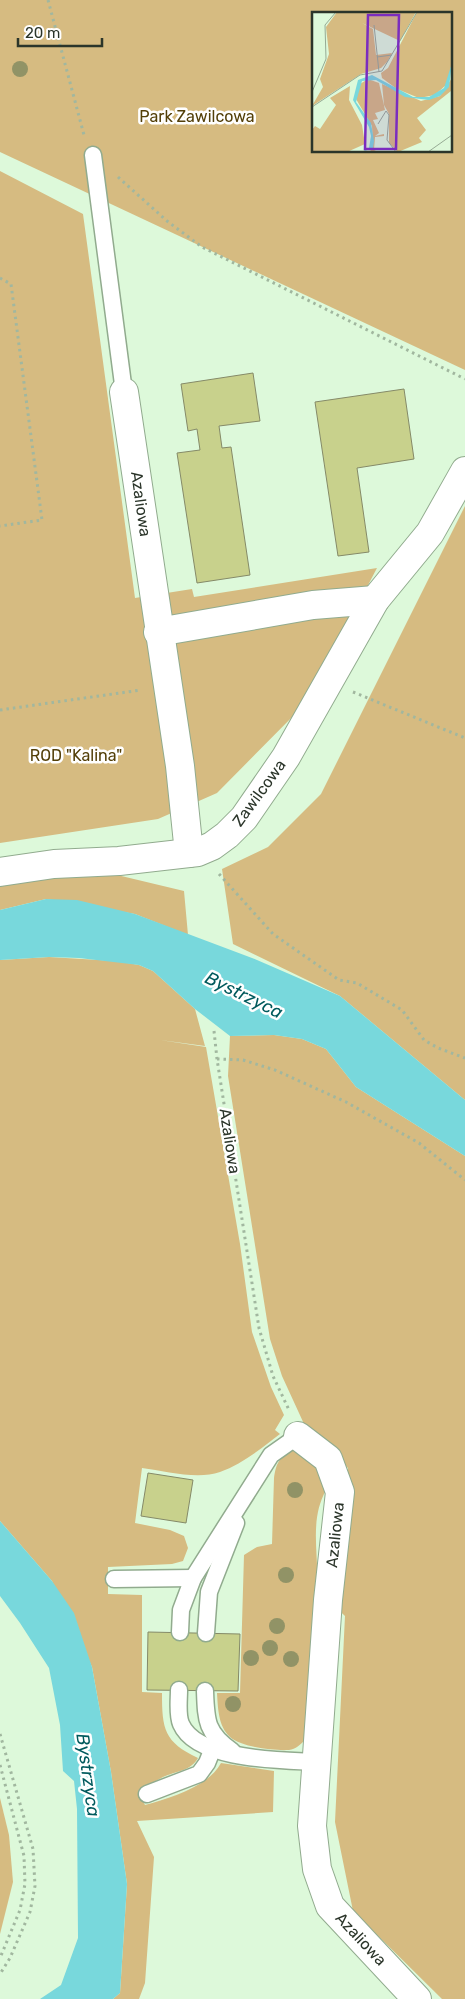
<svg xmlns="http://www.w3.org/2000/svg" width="465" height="1999" font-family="Rubik,sans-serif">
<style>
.green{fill:#d6bb81;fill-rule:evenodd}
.water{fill:#78d8dc}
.building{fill:#c8d18c;stroke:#858a68}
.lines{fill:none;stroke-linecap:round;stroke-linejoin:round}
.lane-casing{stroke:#91ab8e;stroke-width:19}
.street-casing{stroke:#91ab8e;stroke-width:30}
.path{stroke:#a1b79f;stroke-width:3;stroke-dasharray:2.5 4;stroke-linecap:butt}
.lane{stroke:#fff;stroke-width:16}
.street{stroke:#fff;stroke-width:28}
.tree{fill:#919366}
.labels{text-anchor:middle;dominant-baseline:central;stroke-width:5;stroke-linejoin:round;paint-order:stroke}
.park-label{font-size:16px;fill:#533f08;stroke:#fff}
.street-label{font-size:16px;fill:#2b352a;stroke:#fff}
.water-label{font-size:18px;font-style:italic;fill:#005a5d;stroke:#fff}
.inset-road{fill:none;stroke:#96ab94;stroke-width:1}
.view{fill:#7b2cbf;fill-opacity:0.15;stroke:#7b2cbf;stroke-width:2.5}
.inset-edge{fill:none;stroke:#2b352a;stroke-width:2.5}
</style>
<rect width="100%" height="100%" fill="#ddf9da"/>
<g class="green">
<path d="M0,0H465V370L0,152ZM314,14H451V151H314Z"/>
<path d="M0,171L83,214L135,598L192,589L194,597L377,568L306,703L217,793L158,819L0,843Z"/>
<path d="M465,506V1100L340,996L233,944L222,869L268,847L321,794Z"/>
<path d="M113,874L184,891L188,935L135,914L46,899L0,910V884L38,876Z"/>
<path d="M49,957L116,961L139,965L153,971L195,1009L205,1046L160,1040L206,1047L240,1244L252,1332L271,1387L284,1415L275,1430L280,1434C262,1448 242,1464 220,1472C197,1480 166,1471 142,1468L135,1523L170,1530L184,1536L188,1548L183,1561L172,1564L108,1567V1594L142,1595V1692L162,1693C162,1729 164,1742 198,1758C191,1771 176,1771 163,1777C155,1781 146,1787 138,1791L145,1805C170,1798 208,1787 221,1763L274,1771L273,1812L137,1821L154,1857L145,1983L139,1999H113L120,1993L127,1884L111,1772L92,1667L52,1581L0,1521V960Z"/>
<path d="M274,1035L302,1039L326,1049L356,1087L465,1156V1999H442L353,1911L335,1822L345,1616L328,1600L348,1468L336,1457L310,1437L282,1376L270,1339L228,1076L230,1036Z"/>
<path d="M291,1451H299L316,1457L326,1490C309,1521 319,1553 317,1587C315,1638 309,1689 305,1740C300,1745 296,1749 289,1750C274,1751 241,1747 230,1737C218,1726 218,1708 217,1693H240L244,1555L257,1547L272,1544L274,1478C276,1465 278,1458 291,1451Z"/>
<path d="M0,1798L9,1835L13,1882L0,1934Z"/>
</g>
<g class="water">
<path d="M46,899L77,900L135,914L257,960L340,996L465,1100V1156L356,1087L326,1049L302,1039L274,1035L230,1036L195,1009L153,971L139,965L79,958L49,957L0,960V910Z"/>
<path d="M0,1521L52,1581L74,1613L92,1667L111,1772L127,1884L120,1993L113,1999H40L61,1985L78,1938L77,1809L74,1781L63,1771L60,1725L49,1668L20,1623L0,1596Z"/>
</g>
<g class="building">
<path d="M253,373L260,421L219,426L222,448L231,447L250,575L197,583L177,453L200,450L197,429L188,431L181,384Z"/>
<path d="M404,389L414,459L357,468L369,552L338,556L315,402Z"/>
<path d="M148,1473L193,1480L186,1523L141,1516Z"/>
<path d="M148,1632L240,1634L238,1691L147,1690Z"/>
</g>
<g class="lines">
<defs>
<g id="lane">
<path d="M93,155L124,392"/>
<path d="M114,1579L193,1578"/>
<path d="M180,1632L181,1610L193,1578L271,1455L298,1436"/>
<path d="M206,1633L209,1592L236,1523"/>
<path d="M179,1690C179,1700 177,1715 181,1724C197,1761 283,1760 317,1762"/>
<path d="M205,1691C206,1720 206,1733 232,1751"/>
<path d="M147,1794L199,1774L207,1763L213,1748"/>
</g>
<g id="street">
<path d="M124,392L180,766L189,853"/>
<path d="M158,632L313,605L375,600"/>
<path d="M0,872L54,864L119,861L198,852L212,846L227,835L244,818L286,757L375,600L430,533L465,471"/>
<path d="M298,1436L328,1459L340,1492L328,1600L312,1826L317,1869L330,1906L417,1999"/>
</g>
</defs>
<use href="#lane" class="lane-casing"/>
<use href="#street" class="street-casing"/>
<g class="path">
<path d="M48,0L84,135"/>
<path d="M118,177L167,221L202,247L465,379"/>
<path d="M0,278L11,284L42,520L0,526"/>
<path d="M353,692L465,738"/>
<path d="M0,710L141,690"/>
<path d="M219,874L273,934L339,980L357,983L402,1010L424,1040L438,1048L465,1058"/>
<path d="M214,1031L217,1059L259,1328L273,1376L289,1410"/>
<path d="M217,1059L243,1060L275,1070L346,1102L419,1143L465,1180"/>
<path d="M0,1734L33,1849L35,1886L30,1912L10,1958L0,1974"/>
<path d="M0,1765L24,1856L25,1884L20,1910L0,1958"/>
</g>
<use href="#lane" class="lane"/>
<use href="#street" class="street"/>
</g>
<g class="tree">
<circle cx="20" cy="69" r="8"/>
<circle cx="295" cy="1490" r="8"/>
<circle cx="286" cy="1575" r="8"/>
<circle cx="277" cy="1626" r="8"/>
<circle cx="270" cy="1648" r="8"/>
<circle cx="251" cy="1658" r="8"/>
<circle cx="291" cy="1659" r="8"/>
<circle cx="233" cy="1704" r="8"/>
</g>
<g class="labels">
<g class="park-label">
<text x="197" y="116">Park Zawilcowa</text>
<text x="76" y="755">ROD "Kalina"</text>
</g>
<g class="street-label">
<text transform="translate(141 504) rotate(82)">Azaliowa</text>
<text transform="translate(259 793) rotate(-54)">Zawilcowa</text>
<text transform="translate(230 1141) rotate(81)">Azaliowa</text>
<text transform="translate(335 1535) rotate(-84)">Azaliowa</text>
<text transform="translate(361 1939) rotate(47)">Azaliowa</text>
</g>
<g class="water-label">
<text transform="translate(244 995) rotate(26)">Bystrzyca</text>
<text transform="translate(88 1775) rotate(82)">Bystrzyca</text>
</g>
</g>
<g transform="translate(312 12)">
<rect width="140" height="140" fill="#ddf9da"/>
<path d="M25,0H104L88,29L50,11L61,17L64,43L80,41L75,50L69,56L49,62L0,94L11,75L8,67L17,42L14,15ZM105,0H140V51L135,72L123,83L107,86L85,77L70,66L69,61L76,56ZM140,66L139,79L105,106L114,118L107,126L110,130L86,140L77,131V102L72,93L70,72L109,89L128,84ZM56,67L67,71L73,98L63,101L66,107L61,108L67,121L63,124L72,122V124L63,125L62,138L66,140H57L61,136L60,114L44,87L48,72ZM38,74L37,88L50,113L53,132L35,140H0V118L3,114L8,117L24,93L18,86Z" fill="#d6bb81"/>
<path d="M140,51L137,75L128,84L117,88L93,85L64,68L50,69L44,90L59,111L62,129L61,136L50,140L57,136L59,124L57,115L41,88L46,68L60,63L101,85H117L132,76Z" fill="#78d8dc"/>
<path class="inset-road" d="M62,13L67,60M65,45L80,43M0,80L14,47L13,13L24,0M0,95L48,63L70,59L105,0M66,112L74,99L77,103L75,128L84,140M116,140L140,123"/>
<path class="view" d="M56,3H87L84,137H53Z"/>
<rect width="140" height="140" class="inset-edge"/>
</g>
<path d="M18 38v8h84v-8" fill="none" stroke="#2b352a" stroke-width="2.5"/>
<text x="25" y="38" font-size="15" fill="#2b352a" stroke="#ffffff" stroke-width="4" paint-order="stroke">20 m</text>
</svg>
